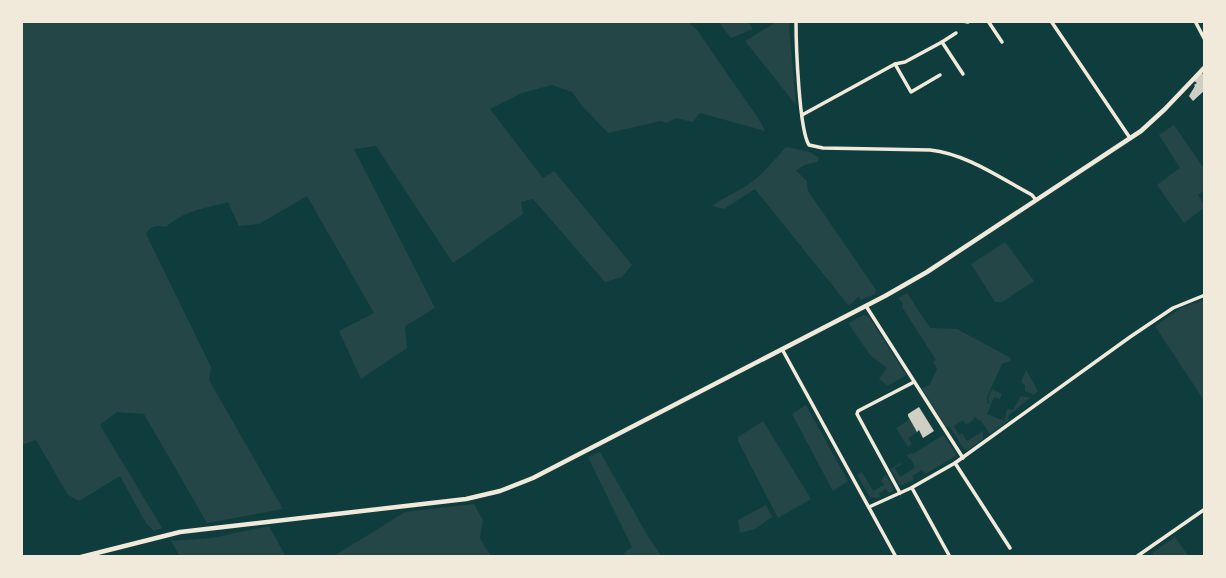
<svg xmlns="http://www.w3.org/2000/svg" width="1226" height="578" font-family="'PT Sans Narrow',sans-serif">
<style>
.green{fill:#244646}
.building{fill:#cfcfc3}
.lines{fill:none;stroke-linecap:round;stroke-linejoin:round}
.minor{stroke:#f1e9da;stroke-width:3.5}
.tertiary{stroke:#f1e9da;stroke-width:4.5}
</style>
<rect width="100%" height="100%" fill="#0f3d3e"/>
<g class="green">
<path d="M21,21H687L697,30L760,121L765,131L700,113L693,122L676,118L667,123L661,121L608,133L582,106L572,92L552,85L522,93L490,109L543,178L554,171L632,265L622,277L605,282L533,199L521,202L523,214L453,263L376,146L354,149L435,308L405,326L407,348L361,379L339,331L374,313L307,196L259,224L239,226L228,202C204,209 185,210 166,227C157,225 150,226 146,234L211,367L209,380L283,509L207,523L144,414L117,412L100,425L162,528L154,531L146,523L120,476L79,501L68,495L36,440L21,445Z"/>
<path d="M718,21H747L753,29L731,38Z"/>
<path d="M778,21H790L789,26L796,105L745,41Z"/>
<path d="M1174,125L1205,170V189L1198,195L1205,207L1184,223L1157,185L1180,168L1159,135Z"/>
<path d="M786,147L810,152L819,158L817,162L804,165L796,171L807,181L808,191L876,290L875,294L860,300L859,296L849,306L755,189L724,209L712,206C723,198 735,193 746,186C762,176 774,160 786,147Z"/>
<path d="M1005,242L1034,281L1002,302H995L971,264Z"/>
<path d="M907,293L930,328L957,329L1011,358L1010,361L1002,364L987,397V402L990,405L988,398L992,389L1002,394L1000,399L994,397L987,414L1004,421L1007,409L1013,410L1021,396L1030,398L1008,416L1009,420L990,434L981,421L974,417L973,420L966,425L963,420L954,426L959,435L962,433L967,441L983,431V439L968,450L964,449L949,426L946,427L922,389L930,384L937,369L933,362L936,360L902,307L903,303L898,298Z"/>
<path d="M1205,300V402L1155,326L1181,308Z"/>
<path d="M864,315L869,317L906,375L888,386L879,379L887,368L871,356L848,323Z"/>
<path d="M1026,370L1038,391L1034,395L1025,391V385L1021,382Z"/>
<path d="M806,405L848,481L833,491L792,414Z"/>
<path d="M910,419L918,432L908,438L912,444L908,447L896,428Z"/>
<path d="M763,421L811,499L778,518L738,441V437Z"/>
<path d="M943,435L956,454V456L925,474L922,470L912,476L914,479L903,485H900L890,469L901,463L902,464L895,468L900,477L915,468L911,459H909L907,455L912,453L913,454Z"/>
<path d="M600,452L649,538L662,557H625L624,553L632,547L588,457Z"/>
<path d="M862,472L873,491L884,485L881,480L886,475L893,487V491L889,493L886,489L879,493L880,497L878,498L870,497L857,475Z"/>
<path d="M474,504L483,520L480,538L491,557L334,556L405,512Z"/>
<path d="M766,505L772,517L755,529L740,533L738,520Z"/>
<path d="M269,526L286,557H180L171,541L212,538Z"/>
<path d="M1175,537L1189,557H1155L1152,553Z"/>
</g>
<g class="building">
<path d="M1205,71V90L1193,101L1189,96L1195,86L1194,85L1197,83L1194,81L1201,72L1203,74Z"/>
<path d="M919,407L934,431L923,438L919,430L917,432L908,416V414Z"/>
</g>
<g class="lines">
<g class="minor">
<path d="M796,21C796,43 799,130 809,145L823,148L930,150C967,154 1000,178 1032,195L1036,200"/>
<path d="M963,21L968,22L970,21"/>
<path d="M988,21L1002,42"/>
<path d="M1051,21L1130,138"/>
<path d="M1195,21L1205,40"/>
<path d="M956,33L942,42L963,74"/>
<path d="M895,64L911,92L940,75"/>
<path d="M802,115L895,64L905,62L942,42"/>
<path d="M866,306L963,458"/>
<path d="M782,349L896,557"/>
<path d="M955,463L1010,548"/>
<path d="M912,488L950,557"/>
<path d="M900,493L857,414L858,411L914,382"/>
<path d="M869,507L911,488L955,463L1130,337L1173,308L1205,295"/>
<path d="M1136,557L1205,509"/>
</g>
<path class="tertiary" d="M81,557L180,532L466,499L500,491L533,478L885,296L927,272L1141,131L1165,109L1205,67"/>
</g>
<rect width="1226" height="578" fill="none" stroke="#f1e9da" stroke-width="46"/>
</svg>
